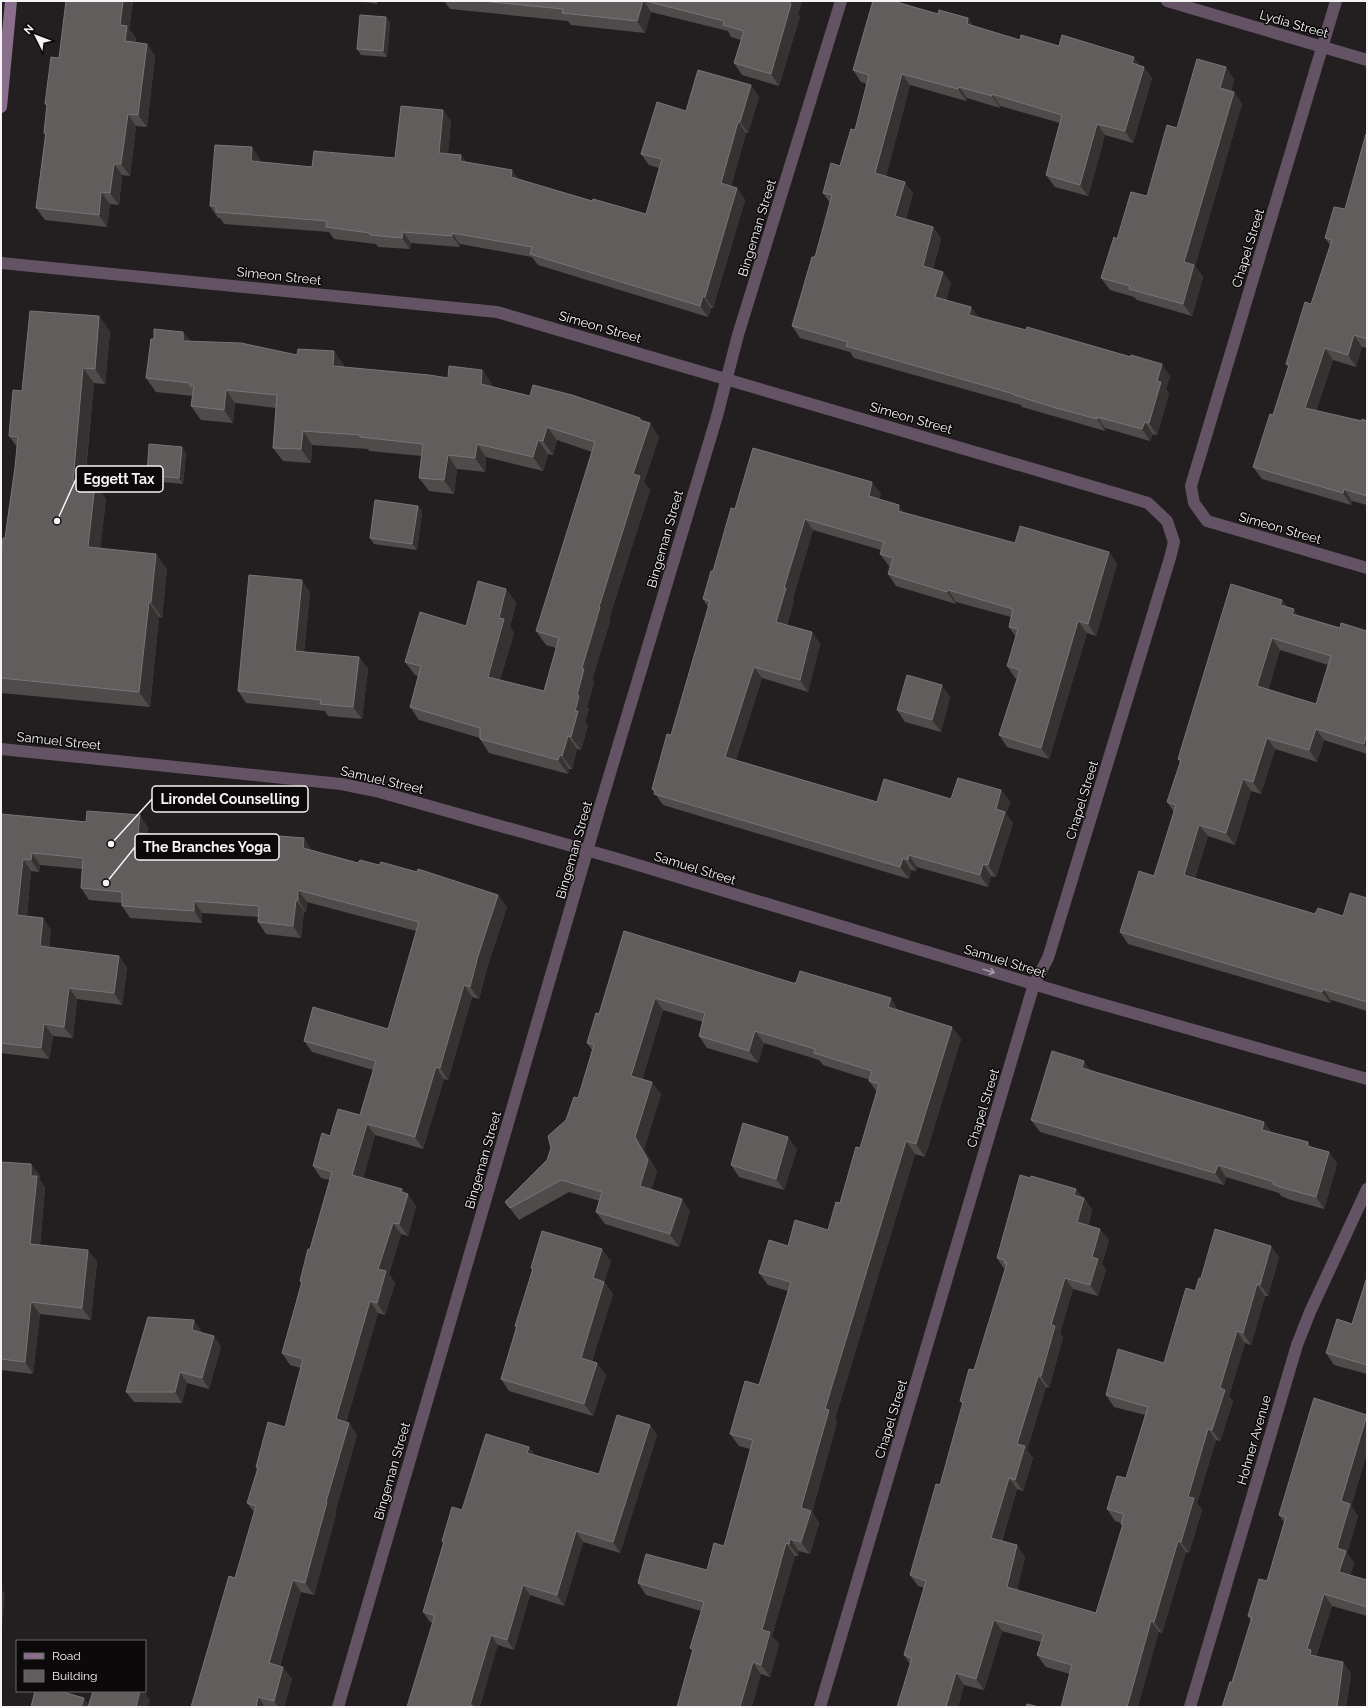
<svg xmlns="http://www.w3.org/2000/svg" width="1368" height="1708" font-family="Raleway,sans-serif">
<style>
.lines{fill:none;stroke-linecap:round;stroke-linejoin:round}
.minor{stroke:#635364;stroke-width:12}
.secondary{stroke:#896f8b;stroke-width:12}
.wall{fill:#504b4b;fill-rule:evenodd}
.shaded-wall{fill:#363232}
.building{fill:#615d5d;stroke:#797475;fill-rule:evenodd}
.oneway{stroke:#a59ba5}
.labels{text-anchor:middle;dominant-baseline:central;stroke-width:3;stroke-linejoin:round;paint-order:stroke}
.street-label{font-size:13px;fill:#f6f3f4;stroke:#0b090a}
.leader{fill:none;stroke:#f6f3f4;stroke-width:1.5}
.callout-dot{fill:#f6f3f4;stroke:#0b090a;stroke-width:1.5}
.callout{fill:#0b090a;stroke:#f6f3f4;stroke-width:1.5}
.callout-label{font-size:14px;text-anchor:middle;font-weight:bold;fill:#f6f3f4}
</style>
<rect width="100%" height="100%" fill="#231f20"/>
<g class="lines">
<g class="minor">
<path d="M1167,1L1367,60"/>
<path d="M1336,1L1191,486L1194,503L1207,521L1367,568"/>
<path d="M1,263L497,312L1135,499L1148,503L1167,521L1174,542L1170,558L1048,958L1034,984L820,1707"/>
<path d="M1,749L341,784L376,791L618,859L1080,998L1367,1079"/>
<path d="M338,1707L599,810L717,416L738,335L841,1"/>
<path d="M1190,1707L1297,1345L1310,1312L1367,1189"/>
</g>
<path class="secondary" d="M1,107L11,1"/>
</g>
<g class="wall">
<path d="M66,1H133L129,29L136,38L135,43L147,44L155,56L147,127L136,126L130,176L122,175L119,205L110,204L107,227L45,220L36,208L45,135L44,133L47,107L45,104L59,58Z"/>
<path d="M359,1H378L377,4Z"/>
<path d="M444,1H802L798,15L800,16L779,86L742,75L734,63L741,40L731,37L728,31L651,12L645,33L571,25L568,21L450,9Z"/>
<path d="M938,14L968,18L973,26L1020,40L1059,46L1144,67L1152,78L1133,143L1105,135L1088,196L1055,187L1046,175L1060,123L1000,106V108L967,98L966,101L910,85L886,176L913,193L906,219L933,227L941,239L933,269L951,283L946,300L978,317L1170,376L1166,389L1169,394L1157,435L1153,434L1150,441L1105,428V431L1064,419L1022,407L1021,405L854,358L850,352L800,338L792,326L815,257L830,203L823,193L840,166L855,130L867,84L861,82L853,70Z"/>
<path d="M386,17L390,23L387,57L361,55L357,49Z"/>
<path d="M1234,79L1231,91L1234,92L1242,104L1195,266L1203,277L1192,316L1137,300L1134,297L1110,290L1101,278L1117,239L1147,196L1177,128Z"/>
<path d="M759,97L748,133H746L731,186L737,188L745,200L713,308H711L708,317L538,265L532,257L460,244V247L411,243L410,249L378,247L376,244L334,239L329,232L224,224L220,218H218L210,206L260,159V162L312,167L395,158L451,121L448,153L466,162L518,179L592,201L646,214L659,168L649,165L641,154L686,111Z"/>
<path d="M1367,134V348L1362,347L1356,367L1333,360L1316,411L1362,421H1367V505L1352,501L1351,505L1262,479L1253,467L1273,415L1288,367L1286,364L1311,304L1330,245L1325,238L1345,209Z"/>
<path d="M99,316L110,332L105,384L94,383L85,482L95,484L106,499L100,548L167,569L162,618L159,617L150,707L1,693V554L5,538L15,467L17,447L9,436L22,391Z"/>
<path d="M183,332L190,341L344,365V367L448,378L482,370L492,384V387L530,396L640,418L642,421L659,437L644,482L650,490L609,619L610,621L592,680L594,682L587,707L589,709L585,722L588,725L581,750L577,749L572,769H569L568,774L489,753L480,739V738L419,720L410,707L418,676L415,675L405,662L466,626L506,589L516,603L510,627L514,633L500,680L544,691L556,648L546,645L536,631L592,452L557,440L553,455L548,454L543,471L486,457L485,472L457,469L454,494L429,491L419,478L422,456L369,451L368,449L312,445L311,463L283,461L273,448L276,408L235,403L233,423L201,420L191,406L193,396L156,392L146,378L154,339Z"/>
<path d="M186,453L183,484L151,481L147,475Z"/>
<path d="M881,494L879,499L905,513L1015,543L1109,552L1117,564L1096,636L1087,633L1049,759L1007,747L999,735L1017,679L1015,678L1007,666L1016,637L1009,627L1011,617L956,602V604L896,586L888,574L890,566H889L880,554L881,550L813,530L793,598L794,600L787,625L812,632L820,644L808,692L762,678L736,760L877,802L951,799L1001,790L1010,802L1006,814L1013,823L996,877L991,876L988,887L917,867L916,871L911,870L909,879L663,805L652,789L671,735L708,607L703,599L713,571L735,509Z"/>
<path d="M418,506L422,512L417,550L374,544L370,538Z"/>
<path d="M310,592L304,652L359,657L368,669L362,719L328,716L325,711L246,703L238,691Z"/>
<path d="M1282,600L1287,607L1298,615L1340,628L1367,631V754L1324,740L1317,762L1275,749L1261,794L1251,791L1235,845L1208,836L1195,878L1315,914L1343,916L1367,898V1011L1331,1000L1330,1003L1128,944L1120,932L1154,876L1174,812L1167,802L1180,762L1178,759ZM1280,650L1328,665L1316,704L1268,690Z"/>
<path d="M950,697L941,732L905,722L897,710Z"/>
<path d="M1,814L148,827L147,834L312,850L358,863L379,865L498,895L507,907L487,968L479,999L472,997L448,1080L444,1079L423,1149L375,1135L363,1178L402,1189L416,1206L408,1236L401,1234L389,1274L395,1283L385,1315L378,1313L346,1422L349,1423L357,1435L335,1513L336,1514L314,1595L301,1592L280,1666L292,1679L284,1707H191L235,1578L254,1512L247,1503L257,1470L256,1467L285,1427L301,1368L290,1365L282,1353L301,1284L300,1281L310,1249L330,1180L321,1178L313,1166L330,1136L360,1115L373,1070L312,1052L304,1041L388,1029L416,931L307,902L306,912L304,911L301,938L266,934L258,922V917L202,913V923L130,918L122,906V903L89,900L81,888L82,869L40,865L39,872L31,871L27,916L51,930L49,948L119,956L127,968L122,1005L77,999L73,1038L53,1036L49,1059L1,1053Z"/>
<path d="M624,931L793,983L899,1010L952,1027L961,1039L925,1157L915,1154L835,1419L837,1422L812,1512L819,1523L810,1554L799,1551L798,1556H795L772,1636L779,1644L770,1677L693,1651L690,1648L701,1611L646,1595L638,1583L707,1570L724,1546L750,1449L739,1446L730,1434L759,1385L788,1291L768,1285L759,1273L788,1246L828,1230L840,1203L860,1148L877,1092L869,1081L870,1080L823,1065L819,1060L764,1043L758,1063L707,1048L699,1036L703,1022L663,1010L642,1079L661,1094L644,1149L657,1172L651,1189L690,1211L679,1247L605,1224L596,1212L600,1201L569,1192L519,1220L505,1202L547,1160L566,1120L578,1098L592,1050L587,1043L599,1014Z"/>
<path d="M1090,1071L1264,1122L1271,1132L1308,1142L1311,1147L1329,1152L1337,1164L1324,1209L1288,1199L1281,1196L1279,1193L1226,1177L1224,1185L1040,1132L1031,1120Z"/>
<path d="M797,1149L784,1190L739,1177L731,1165Z"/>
<path d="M1,1162L31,1164L40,1176V1180L45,1188L40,1245L97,1261L91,1320L40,1314L33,1374L1,1370Z"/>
<path d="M1083,1198H1084L1092,1210L1088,1225L1109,1240L1102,1264L1106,1270L1098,1296L1073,1289L1060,1333L1063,1338L1049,1388L1046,1387L1027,1450L1033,1458L1023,1491L1017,1489L1002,1541L1025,1557L1017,1590L1096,1613L1122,1526L1121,1524V1523L1115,1521L1107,1509L1126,1478L1145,1415L1114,1407L1106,1395L1164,1363L1201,1278L1279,1257L1268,1296H1265L1251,1345L1245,1343L1229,1396L1233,1401L1220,1441L1216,1440L1197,1503L1202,1510L1189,1553L1186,1552L1162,1633L1159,1632L1070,1674L1046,1667L1037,1655L1041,1642L1002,1631L984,1690L964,1685L958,1707H897L910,1664L904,1655L924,1588L918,1586L910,1575L940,1485L963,1405L960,1401L974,1370L1005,1270L997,1258Z"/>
<path d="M611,1261L604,1282L613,1294L592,1361L606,1375L593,1416L509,1391L501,1379L516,1328L515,1326L532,1270L531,1268Z"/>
<path d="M1367,1277V1374L1334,1365L1326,1353L1352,1324Z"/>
<path d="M201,1330V1332L221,1346L209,1389L187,1383L182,1403L134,1402L126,1392Z"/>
<path d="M1367,1415V1453L1351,1506L1358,1516L1347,1553L1354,1563L1350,1576L1367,1580V1616L1332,1606L1316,1657L1351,1673L1346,1707H1222L1232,1682L1251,1621L1248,1616L1267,1581L1284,1522L1279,1515Z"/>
<path d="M650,1425L657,1435L620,1553L583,1542L564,1606L530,1595L514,1650L498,1645L430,1622L423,1612L443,1543L442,1541L462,1510L529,1447L535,1455L599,1474Z"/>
</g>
<g class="shaded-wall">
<path d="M123,1H133L129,29L136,38L134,53L125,41L120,25Z"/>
<path d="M643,1H644L651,12L645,33L637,21Z"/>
<path d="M790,1H802L798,15L800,16L779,86L771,74Z"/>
<path d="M386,17L390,23L387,57L383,51Z"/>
<path d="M968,18L976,30L967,24Z"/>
<path d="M147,44L155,56L147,127L138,115Z"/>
<path d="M1134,57L1142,69L1132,63Z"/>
<path d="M1144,67L1152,78L1133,143L1125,131Z"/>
<path d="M1226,67L1234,79L1228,100L1220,88Z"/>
<path d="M902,74L910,85L884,185L875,173Z"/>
<path d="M751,85L759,97L748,133L740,122Z"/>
<path d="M959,87L967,98L966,101L958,89Z"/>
<path d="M1234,92L1242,104L1195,266L1203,277L1192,316L1183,304L1184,262Z"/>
<path d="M992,94L1000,106V108L992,96Z"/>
<path d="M443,110L451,121L447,164L439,153Z"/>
<path d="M128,114L136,126L130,176L121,164Z"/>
<path d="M738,122L746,133L729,195L721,183Z"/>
<path d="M1097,124L1105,135L1088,196L1080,185Z"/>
<path d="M252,147L260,159L259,173L251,161Z"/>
<path d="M461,155L469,166L460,161Z"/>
<path d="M114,164L122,175L119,205L110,193Z"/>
<path d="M512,170L520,181L511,177Z"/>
<path d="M905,182L913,193L903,228L895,216Z"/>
<path d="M737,188L745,200L713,308L705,297Z"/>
<path d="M101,192L110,204L107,227L99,215Z"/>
<path d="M933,227L941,239L931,277L923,266Z"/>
<path d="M403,232L411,243L410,249L402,238Z"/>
<path d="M452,233L460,244V247L452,236Z"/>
<path d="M943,272L951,283L944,309L935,297Z"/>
<path d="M703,296L711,308L708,317L700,306Z"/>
<path d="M971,307L980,319L969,315Z"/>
<path d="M99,316L110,332L105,384L95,369Z"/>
<path d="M183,332L193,346L183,341Z"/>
<path d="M1354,335L1362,347L1356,367L1348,355Z"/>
<path d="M1325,348L1333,360L1313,420L1305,408Z"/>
<path d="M334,351L344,365L343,380L333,366Z"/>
<path d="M1162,364L1170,376L1166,389L1169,394L1157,435L1149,423L1157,381Z"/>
<path d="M83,368L94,383L83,496L73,481Z"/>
<path d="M482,370L492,384L490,398L481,384Z"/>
<path d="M226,390L235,403L233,423L224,410Z"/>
<path d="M1097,417L1105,428V431L1097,419Z"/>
<path d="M640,418L648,429L650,423L659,437L644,482L650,490L609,619L610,621L592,680L594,682L587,707L589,709L585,722L588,725L581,750L571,737L577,695L582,668L633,474Z"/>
<path d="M1145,422L1153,434L1150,441L1142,429Z"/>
<path d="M547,427L557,440L553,455L543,441Z"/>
<path d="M303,431L312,445L311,463L301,449Z"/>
<path d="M538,440L548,454L543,471L533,457Z"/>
<path d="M477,444L486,457L485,472L475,458Z"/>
<path d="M182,447L186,453L183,484L179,478Z"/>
<path d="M448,455L457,469L454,494L444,480Z"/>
<path d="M872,482L881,494L877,507L869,496Z"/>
<path d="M95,484L106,499L99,562L88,547Z"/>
<path d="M1344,489L1352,501L1351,505L1343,493Z"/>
<path d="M899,505L907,517L898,511Z"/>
<path d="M418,506L422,512L417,550L412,544Z"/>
<path d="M805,519L813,530L793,598L794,600L784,633L776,622L784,588Z"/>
<path d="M1109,552L1117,564L1096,636L1088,624Z"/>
<path d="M156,554L167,569L162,618L151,602Z"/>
<path d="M302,580L310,592L303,663L295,651Z"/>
<path d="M506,589L516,603L510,627L514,633L497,690L488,677L499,618Z"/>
<path d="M948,590L956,602V604L947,592Z"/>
<path d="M1282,600L1290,612L1280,605Z"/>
<path d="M149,602L159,617L150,707L139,692Z"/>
<path d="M1294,609L1302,621L1292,614Z"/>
<path d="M1078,621L1087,633L1049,759L1041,748Z"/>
<path d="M812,632L820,644L808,692L800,680Z"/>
<path d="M1272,638L1280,650L1265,698L1257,686Z"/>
<path d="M359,657L368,669L362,719L353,707Z"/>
<path d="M754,667L762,678L733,769L725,757Z"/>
<path d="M942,685L950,697L941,732L932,720Z"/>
<path d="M1316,729L1324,740L1317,762L1309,750Z"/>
<path d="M1367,733V748L1364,744Z"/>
<path d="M568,736L577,749L572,769L562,756Z"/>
<path d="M1267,738L1275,749L1261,794L1253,782Z"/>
<path d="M560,755L569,769L568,774L558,760Z"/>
<path d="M1243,779L1251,791L1235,845L1226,833Z"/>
<path d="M1001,790L1010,802L1006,814L1013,823L996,877L988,865L996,809Z"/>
<path d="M140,815L148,827L147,845L138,833Z"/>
<path d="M1199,825L1208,836L1192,886L1184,875Z"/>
<path d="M304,838L312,850L303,848Z"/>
<path d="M32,853L40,865L39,872L31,860Z"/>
<path d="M909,855L917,867L916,871L908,860Z"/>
<path d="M903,858L911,870L909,879L900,867Z"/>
<path d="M23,859L31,871L26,927L17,915Z"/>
<path d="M983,864L991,876L988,887L980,875Z"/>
<path d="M298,890L307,902L306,912L298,900Z"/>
<path d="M498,895L507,907L487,968L479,999L470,987L478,956Z"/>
<path d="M296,900L304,911L301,938L293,926Z"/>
<path d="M194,901L202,913V923L194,911Z"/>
<path d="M43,918L51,930L48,958L40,946Z"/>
<path d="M119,956L127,968L122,1005L114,993Z"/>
<path d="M464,985L472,997L448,1080L440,1068Z"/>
<path d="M69,988L77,999L73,1038L64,1027Z"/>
<path d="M1323,989L1331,1000L1330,1003L1322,992Z"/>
<path d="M655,998L663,1010L640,1088L631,1076Z"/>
<path d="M891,998L899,1011L888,1007Z"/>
<path d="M44,1024L53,1036L49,1059L41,1048Z"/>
<path d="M952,1027L961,1039L925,1157L916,1144Z"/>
<path d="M755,1031L764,1043L758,1063L749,1051Z"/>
<path d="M1084,1061L1092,1073L1082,1068Z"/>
<path d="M436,1067L444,1079L423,1149L415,1137Z"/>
<path d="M652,1082L661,1094L644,1149L657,1172L649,1198L640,1186L635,1137Z"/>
<path d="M1264,1122L1272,1134L1262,1130Z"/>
<path d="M367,1124L375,1135L361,1187L352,1175Z"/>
<path d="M788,1137L797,1149L784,1190L776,1179Z"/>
<path d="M906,1141L915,1154L835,1419L837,1422L812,1512L819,1523L810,1554L801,1542V1508L825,1409Z"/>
<path d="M1308,1142L1316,1154L1307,1146Z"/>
<path d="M1329,1152L1337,1164L1324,1209L1316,1197Z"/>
<path d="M31,1164L40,1176V1180L45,1188L39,1256L30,1244L31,1176Z"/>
<path d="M1218,1165L1226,1177L1224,1185L1215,1173Z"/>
<path d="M402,1189L407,1197L408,1194L416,1206L408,1236L399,1224L401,1192Z"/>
<path d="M1076,1189L1092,1210L1085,1233L1077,1222L1074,1195Z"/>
<path d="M682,1199L690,1211L679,1247L670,1234Z"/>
<path d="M393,1223L401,1234L389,1274L395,1283L385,1315L377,1303L378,1269Z"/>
<path d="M1100,1229L1109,1240L1102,1264L1106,1270L1098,1296L1090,1285L1092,1257Z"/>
<path d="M1271,1246L1279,1257L1268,1296L1260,1285Z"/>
<path d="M602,1249L611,1261L602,1290L593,1278Z"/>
<path d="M88,1250L97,1261L91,1320L82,1308Z"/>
<path d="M1065,1278L1073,1289L1060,1333L1063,1338L1049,1388L1041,1376L1051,1325Z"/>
<path d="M604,1282L613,1294L589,1370L581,1358Z"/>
<path d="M1257,1284L1265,1296L1251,1345L1243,1333Z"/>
<path d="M370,1301L378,1313L344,1431L336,1419Z"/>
<path d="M31,1302L40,1314L33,1374L25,1362Z"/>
<path d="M194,1320L201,1330L199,1340L192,1330Z"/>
<path d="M1237,1331L1245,1343L1229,1396L1233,1401L1220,1441L1212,1430L1220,1388Z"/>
<path d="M214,1336L221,1346L209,1389L202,1378Z"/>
<path d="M597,1363L606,1375L593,1416L584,1404Z"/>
<path d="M180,1372L187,1383L182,1403L175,1392Z"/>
<path d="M1038,1376L1046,1387L1027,1450L1033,1458L1023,1491L1015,1480L1017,1444Z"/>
<path d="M1367,1415V1453L1351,1506L1358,1516L1347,1553L1354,1563L1347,1584L1339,1572L1337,1548L1341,1501Z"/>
<path d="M349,1423L357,1435L335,1513L336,1514L314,1595L305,1583L326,1502Z"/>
<path d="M650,1425L657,1435L620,1553L613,1542Z"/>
<path d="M1208,1429L1216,1440L1197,1503L1202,1510L1189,1553L1181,1542L1188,1497Z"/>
<path d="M529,1447L537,1458L527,1453Z"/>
<path d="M1009,1478L1017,1489L999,1549L991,1538Z"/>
<path d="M576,1531L583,1542L564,1606L557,1595Z"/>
<path d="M790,1539L799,1551L798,1556L789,1544Z"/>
<path d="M1178,1541L1186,1552L1162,1633L1154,1622Z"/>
<path d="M786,1543L795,1556L772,1636L779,1644L770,1677L761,1665L762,1630Z"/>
<path d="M1017,1545L1025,1557L1015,1599L1007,1587Z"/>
<path d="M293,1580L301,1592L277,1675L269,1663Z"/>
<path d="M523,1585L530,1595L514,1650L507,1640Z"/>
<path d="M1,1589L5,1594L1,1638Z"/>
<path d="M1324,1594L1332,1606L1316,1657L1310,1655L1307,1649Z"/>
<path d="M994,1620L1002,1631L984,1690L976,1679Z"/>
<path d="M1151,1621L1159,1632L1138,1707H1127Z"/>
<path d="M491,1635L498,1645L480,1707H471L470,1705Z"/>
<path d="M753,1662L761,1675L752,1707H740Z"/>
<path d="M1343,1662L1351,1673L1346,1707H1337Z"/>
<path d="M283,1667L292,1679L284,1707H278L274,1701Z"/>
<path d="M956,1673L964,1685L958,1707H946Z"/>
<path d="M140,1691H144L150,1700L148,1707H136Z"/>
<path d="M258,1697L265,1707H256Z"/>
<path d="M84,1698L90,1707H81Z"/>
</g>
<g class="building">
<path d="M66,1H123L120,25L127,26L125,41L147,44L138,115L128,114L121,164H114L110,193L101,192L99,215L36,208L46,133H44L47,104H45L51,57L59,58Z"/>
<path d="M482,1H643L637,21L562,13L563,9Z"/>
<path d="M646,1H790V4H791L771,74L734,63L744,31L723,25L724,21Z"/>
<path d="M873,1H893L938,14L939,10L968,18L967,24L1020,40L1021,35L1059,46L1062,35L1134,57L1132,63L1144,67L1125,131L1097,124L1080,185L1046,175L1062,115L992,94V96L959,87L958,89L902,74L875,173L905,182L895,216L933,227L923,266L943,272L935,297L971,307L969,315L1026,330L1027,327L1131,357V355L1162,364L1157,381L1161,382L1149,423L1145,422L1142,429L1097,417V419L1056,408L1014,395V394L846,346L848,342L792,326L812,257H815L832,195L823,193L831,163L840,166L851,129L855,130L869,75L853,70Z"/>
<path d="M360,15L386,17L383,51L357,49Z"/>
<path d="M1197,59L1226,67L1220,88L1234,92L1184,262L1194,265L1183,304L1129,289L1130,286L1101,278L1114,237L1117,239L1131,192L1147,196L1167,125L1177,128Z"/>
<path d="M698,70L751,85L740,122H738L721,183L737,188L705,297L703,296L700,306L530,254L532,247L452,233V236L403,232L402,238L370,235V233L326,227L327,221L216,212V206H210L215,145L252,147L251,161L312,167L314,151L395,158L401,106L443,110L439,153L461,155L460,161L512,170L511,177L592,201L593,199L646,214L662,159L641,154L657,102L686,111Z"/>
<path d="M1366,134H1367V339L1354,335L1348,355L1325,348L1305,408L1362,421V419L1367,421V496L1344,489L1343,493L1253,467L1270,414L1273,415L1289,365L1286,364L1305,302L1311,304L1332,240L1325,238L1334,207L1345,209Z"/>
<path d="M30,311L99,316L95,369L83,368L73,481L95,484L88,547L156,554L151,602H149L139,692L1,678V554L3,538H5L15,467L18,437L9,436L13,390L22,391Z"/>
<path d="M154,329L183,332V341L241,343L297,355L298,349L334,351L333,366L429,375L448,378L449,366L482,370L481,384L530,396L533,385L572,395L640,418V420L650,423L633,474L640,476L599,607H600L582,668L584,669L577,695L579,696L575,711H578L571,737L568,736L562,756L560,755L558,760L480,739V728L410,707L421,666L405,662L420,612L466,626L478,581L506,589L499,618L504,619L488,677L544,691L559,638L536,631L595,442L547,427L543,441L538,440L533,457L477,444L475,458L448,455L444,480L419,478L423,444L360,437V435L303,431L301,449L273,448L277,395L226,390L224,410L191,406L194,386H190V383L146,378L151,339H154Z"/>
<path d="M149,444L182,447L179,478L147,475Z"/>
<path d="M753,448L872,482L869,496L899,505L898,511L1015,543L1020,526L1109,552L1088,624L1078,621L1041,748L999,735L1020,670L1007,666L1018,629L1009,627L1013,609L948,590L947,592L888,574L893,558L880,554L884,542L805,519L784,588H786L776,622L812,632L800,680L754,667L725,757L877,802L884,779L951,799L958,778L1001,790L996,809L1005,812L988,865L983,864L980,875L909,855L908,860L903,858L900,867L654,794L655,790L652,789L667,734L671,735L710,601L703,599L711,571H713L731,508L735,509Z"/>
<path d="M375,500L418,506L412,544L370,538Z"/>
<path d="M249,575L302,580L295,651L359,657L353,707L320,704L321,700L238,691Z"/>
<path d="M1231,584L1282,600L1280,605L1294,609L1292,614L1340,628L1341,623L1367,631V733L1364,744L1316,729L1309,750L1267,738L1253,782L1243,779L1226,833L1199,825L1184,875L1315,914L1318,908L1343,916L1350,893L1367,898V1002L1323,989L1322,992L1120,932L1139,871L1154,876L1176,805L1167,802L1181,760L1178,759ZM1272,638L1331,656L1316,704L1257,686Z"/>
<path d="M907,675L942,685L932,720L897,710Z"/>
<path d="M87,811L140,815L138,833L266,843L267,835L304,838L303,848L358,863L360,860L379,865L381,862L417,872L418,869L498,895L478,956L470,987L464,985L440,1068L436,1067L415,1137L367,1124L352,1175L402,1189L401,1192L408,1194L399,1224L393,1223L378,1269L386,1271L377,1303L370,1301L336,1419L349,1423L326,1502H327L305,1583L293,1580L269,1663L283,1667L274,1701L258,1697L256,1707H191L229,1576L235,1578L256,1506L247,1503L258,1468L256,1467L268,1422L285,1427L303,1359L282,1353L302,1282L300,1281L308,1249H310L332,1172L313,1166L322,1133L330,1136L338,1109L360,1115L376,1061L304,1041L313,1007L388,1029L419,922L298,890V900H296L293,926L258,922L259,906L194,901V911L122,906V892L81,888L83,858L32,853L31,860L23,859L17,915L43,918L40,946L119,956L114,993L69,988L64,1027L44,1024L41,1048L1,1043V814L86,822Z"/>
<path d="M624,931L793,983H796L800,971L891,998L888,1007L952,1027L916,1144L906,1141L825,1409L829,1410L801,1508L811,1511L801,1542L790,1539L789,1544L786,1543L762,1630L770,1632L761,1665L753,1662L740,1707H677L693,1649L690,1648L704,1602L638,1583L646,1554L707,1570L714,1543L724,1546L753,1440L730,1434L745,1381L759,1385L791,1282L759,1273L769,1240L788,1246L795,1220L828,1230L836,1202L840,1203L856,1147L860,1148L879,1084L869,1081L872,1071L814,1053L815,1049L755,1031L749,1051L699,1036L705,1013L655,998L631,1076L652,1082L635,1137L648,1160L640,1186L682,1199L670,1234L596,1212L602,1192L561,1180L510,1208L505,1202L547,1160L551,1148L548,1136L566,1120L574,1097L578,1098L594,1045L587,1043L596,1013L599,1014Z"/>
<path d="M1052,1051L1084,1061L1082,1068L1264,1122L1262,1130L1308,1142L1307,1146L1329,1152L1316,1197L1280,1187L1273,1184L1274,1182L1218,1165L1215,1173L1031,1120Z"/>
<path d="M743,1123L788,1137L776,1179L731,1165Z"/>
<path d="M1,1162L31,1164V1176H37L30,1244L88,1250L82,1308L31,1302L25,1362L1,1359Z"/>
<path d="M1020,1175L1030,1178L1031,1176L1076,1189L1074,1195L1084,1198L1077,1222L1100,1229L1092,1257L1098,1259L1090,1285L1065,1278L1051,1325L1055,1326L1041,1376H1038L1017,1444L1025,1446L1015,1480L1009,1478L991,1538L1017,1545L1007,1587L1096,1613L1123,1524H1121L1124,1514L1107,1509L1117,1476L1126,1478L1148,1407L1106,1395L1118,1349L1164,1363L1186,1288L1195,1291L1199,1278H1201L1215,1229L1271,1246L1260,1285L1257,1284L1243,1333L1237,1331L1220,1388L1225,1390L1212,1430L1208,1429L1188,1497L1194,1498L1181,1542L1178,1541L1154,1622L1151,1621L1127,1707H1061L1072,1665L1037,1655L1044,1634L994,1620L976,1679L956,1673L946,1707H897L912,1658L904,1655L926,1581L910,1575L936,1484L940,1485L963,1402L960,1401L969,1369L974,1370L1007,1263H1004L1005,1260L997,1258Z"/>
<path d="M542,1231L602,1249L593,1278L604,1282L581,1358L597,1363L584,1404L501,1379L517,1326H515L533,1269L531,1268Z"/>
<path d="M1367,1277V1365L1326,1353L1337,1319L1352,1324Z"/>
<path d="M148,1317L194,1320L192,1330L214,1336L202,1378L180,1372L175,1392H126Z"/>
<path d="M1314,1398L1367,1415L1341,1501L1350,1504L1337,1548L1346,1551L1339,1572L1367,1580V1607L1324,1594L1307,1649L1311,1650L1310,1655L1343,1662L1337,1707H1222L1230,1682H1232L1252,1617L1248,1616L1259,1579L1267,1581L1286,1517L1279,1515Z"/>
<path d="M617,1415L650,1425L613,1542L576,1531L557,1595L523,1585L507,1640L491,1635L470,1705L475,1707H407L434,1618V1615L423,1612L444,1542L442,1541L452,1507L462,1510L486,1434L529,1447L527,1453L599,1474Z"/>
<path d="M35,1691H60L84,1698L81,1707H31Z"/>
<path d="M93,1691H140L136,1707H88Z"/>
<path d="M1027,1704L1039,1707H1026Z"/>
</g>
<defs><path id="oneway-shaft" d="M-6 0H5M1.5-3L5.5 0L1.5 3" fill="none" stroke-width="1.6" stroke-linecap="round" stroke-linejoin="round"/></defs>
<use class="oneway" href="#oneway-shaft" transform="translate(989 971) rotate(17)"/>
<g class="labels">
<g class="street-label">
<text transform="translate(1294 24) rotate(16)">Lydia Street</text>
<text transform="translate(757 228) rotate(-73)">Bingeman Street</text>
<text transform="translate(1248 248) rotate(-73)">Chapel Street</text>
<text transform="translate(279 276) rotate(6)">Simeon Street</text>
<text transform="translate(600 327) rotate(16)">Simeon Street</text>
<text transform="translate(911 418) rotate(16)">Simeon Street</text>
<text transform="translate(1280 528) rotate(16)">Simeon Street</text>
<text transform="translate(665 539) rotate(-74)">Bingeman Street</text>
<text transform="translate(59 741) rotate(6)">Samuel Street</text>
<text transform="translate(382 780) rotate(13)">Samuel Street</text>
<text transform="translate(1082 800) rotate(-73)">Chapel Street</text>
<text transform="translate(574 850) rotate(-74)">Bingeman Street</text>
<text transform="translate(695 868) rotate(17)">Samuel Street</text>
<text transform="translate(1005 961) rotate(17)">Samuel Street</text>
<text transform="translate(983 1108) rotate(-73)">Chapel Street</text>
<text transform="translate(483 1160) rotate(-74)">Bingeman Street</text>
<text transform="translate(891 1419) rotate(-73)">Chapel Street</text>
<text transform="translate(1254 1440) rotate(-74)">Hohner Avenue</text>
<text transform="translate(392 1471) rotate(-74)">Bingeman Street</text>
</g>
</g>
<path class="leader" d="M57 521L76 479M111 844L152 799M106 883L135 847"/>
<g class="callout-dot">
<circle cx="57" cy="521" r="4"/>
<circle cx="111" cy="844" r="4"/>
<circle cx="106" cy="883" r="4"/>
</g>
<g class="callout">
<rect x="76" y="466" width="87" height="26" rx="4"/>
<rect x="152" y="786" width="156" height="26" rx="4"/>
<rect x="135" y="834" width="144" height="26" rx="4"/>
</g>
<g class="callout-label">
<text x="119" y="484">Eggett Tax</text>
<text x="230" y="804">Lirondel Counselling</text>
<text x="207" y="852">The Branches Yoga</text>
</g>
<rect width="1368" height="1708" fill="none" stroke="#f6f3f4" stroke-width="4"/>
<rect x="16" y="1640" width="130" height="52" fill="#0b090a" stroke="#696768"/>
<rect x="24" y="1653" width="20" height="6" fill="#896f8b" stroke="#696768"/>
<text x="52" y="1660" font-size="12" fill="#f6f3f4">Road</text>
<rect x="24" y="1670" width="20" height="12" fill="#615d5d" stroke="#696768"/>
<text x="52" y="1680" font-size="12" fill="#f6f3f4">Building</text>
<g transform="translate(36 36) rotate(312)" stroke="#0b090a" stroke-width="3" paint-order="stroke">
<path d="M0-3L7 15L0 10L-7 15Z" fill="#f6f3f4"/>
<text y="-6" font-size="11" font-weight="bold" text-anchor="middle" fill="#f6f3f4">N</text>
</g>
</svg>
